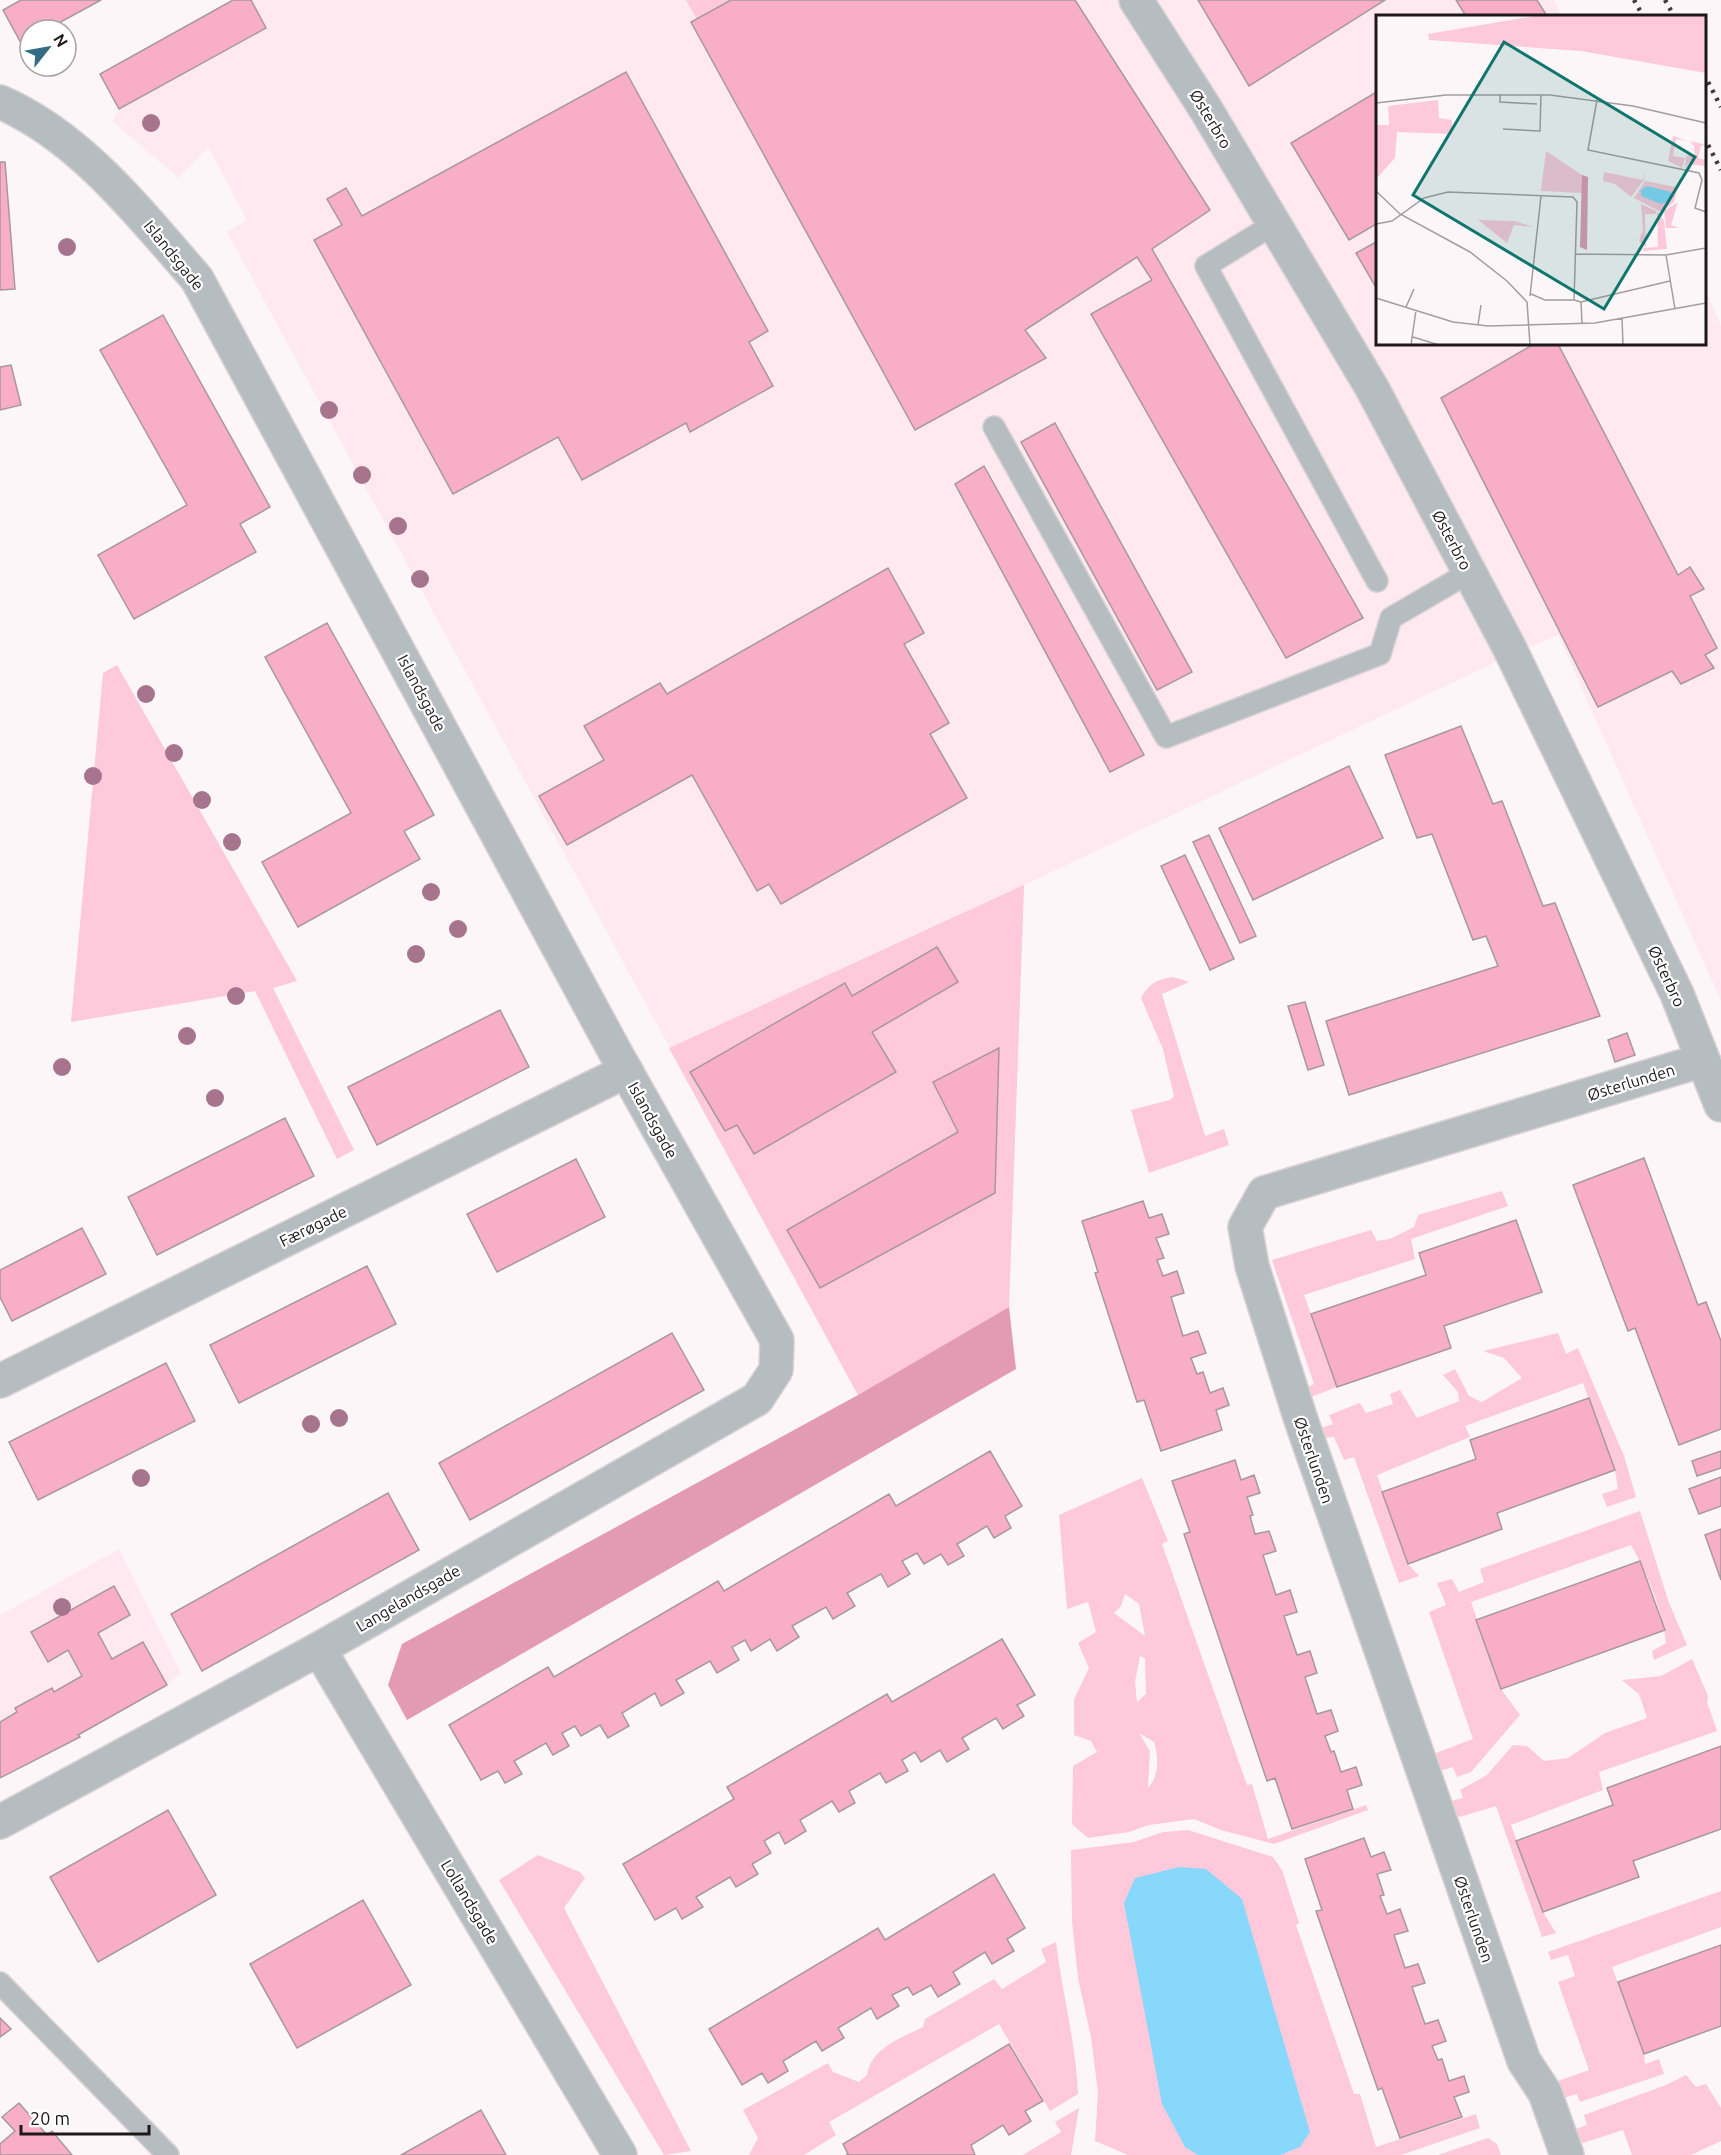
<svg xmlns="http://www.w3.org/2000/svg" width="1721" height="2155" font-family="Ubuntu,sans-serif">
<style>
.built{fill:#fde9ef}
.green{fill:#fec9da;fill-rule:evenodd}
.forest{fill:#e39ab3}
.water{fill:#87d8fb}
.building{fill:#f9aec7;stroke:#a8989d;stroke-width:1.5}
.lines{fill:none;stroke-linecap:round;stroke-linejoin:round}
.service-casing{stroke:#d9d2d4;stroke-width:24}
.minor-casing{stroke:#d9d2d4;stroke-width:36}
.tertiary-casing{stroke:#d9d2d4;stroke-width:36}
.service{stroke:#b6bdc0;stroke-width:21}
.minor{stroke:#b6bdc0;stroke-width:33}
.tertiary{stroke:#b6bdc0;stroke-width:33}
.rail{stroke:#403a3c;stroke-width:4.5;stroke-dasharray:3 6;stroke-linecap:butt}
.tree{fill:#a7748d}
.labels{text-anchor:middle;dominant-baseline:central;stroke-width:4.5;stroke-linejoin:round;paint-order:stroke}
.street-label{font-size:16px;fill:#1e181a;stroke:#fff}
.inset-road{fill:none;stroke:#a49d9f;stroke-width:1.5}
.view{fill:#0f766e;fill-opacity:0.15;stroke:#0f766e;stroke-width:3}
.inset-edge{fill:none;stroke:#1e181a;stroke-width:3}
</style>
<rect width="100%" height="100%" fill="#fdf6f8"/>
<g class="built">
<path d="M233,0H1554L1562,16H1378V344H1704L1705,290L1721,326V1001L1558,635L1492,664L1024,885L1009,1307L858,1395L227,232L247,220L208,147L179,178L112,121L119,109L100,74Z"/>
<path d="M119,1549L181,1673L167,1685L0,1778V1615Z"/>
</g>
<g class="green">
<path d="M686,0H737L698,21Z"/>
<path d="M117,665L297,981L273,988L354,1150L337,1159L255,991L71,1022L103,673Z"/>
<path d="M1024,885L1009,1307L858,1395L669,1048Z"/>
<path d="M1173,977L1189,982L1162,994L1205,1136L1224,1129L1229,1145L1149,1173L1131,1110L1170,1100L1174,1096L1163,1049L1141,998C1149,984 1157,979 1173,977Z"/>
<path d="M1502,1191L1508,1206L1411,1239L1415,1259L1304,1295L1337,1387L1311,1397L1308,1387L1314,1384L1272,1260L1371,1230L1377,1241L1390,1239L1414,1227L1418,1215Z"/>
<path d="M1558,1333L1566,1354L1578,1348L1624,1456L1636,1497L1607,1507L1602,1494L1618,1489L1615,1470L1583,1383L1465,1426L1470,1437L1377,1475L1408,1564L1419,1576L1399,1583L1354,1457L1344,1460L1334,1437L1324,1438L1321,1428L1333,1424L1329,1415L1360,1403L1366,1413L1393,1404L1390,1394L1400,1390L1417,1418L1459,1401L1458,1392L1443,1375L1455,1369L1469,1396L1482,1402L1522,1378L1504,1358L1483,1351Z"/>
<path d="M1142,1478L1168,1541L1162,1544L1247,1785L1252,1784L1268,1839L1366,1805L1368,1810L1274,1844L1221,1830L1194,1819L1149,1825L1129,1832L1088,1838L1072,1824L1073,1766L1097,1752L1091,1741L1074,1735V1699L1089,1668L1078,1643L1096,1632L1088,1602L1067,1609L1059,1515ZM1125,1594L1139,1604L1145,1636L1114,1613L1121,1606ZM1140,1656L1145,1658L1146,1694L1137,1702L1135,1682ZM1139,1733L1154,1742C1159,1758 1159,1776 1148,1788L1150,1751Z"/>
<path d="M1640,1511L1669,1603L1687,1645L1654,1660L1652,1651L1666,1643C1663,1611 1647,1573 1631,1545L1471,1602L1501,1689L1520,1715L1471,1772L1457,1777L1453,1767L1440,1771L1436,1753L1473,1739L1429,1612L1446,1605L1437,1583L1452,1579L1459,1592L1484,1582L1480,1569Z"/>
<path d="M1692,1659L1708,1696L1707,1702L1717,1731L1599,1772L1603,1790L1511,1825L1543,1912L1556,1933L1542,1937L1496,1806L1460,1817L1455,1814L1451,1801L1463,1798L1460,1790L1487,1775L1513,1745L1527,1746L1544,1761L1568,1758L1605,1733L1647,1718L1639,1694L1622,1680L1661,1676Z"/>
<path d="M1188,1830L1273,1857L1282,1870L1299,1923L1296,1925L1354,2094H1360L1376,2147L1476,2114L1480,2128L1401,2155H1128L1095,2141L1098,2093L1091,2037L1078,1978L1072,1921L1071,1850L1134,1842L1163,1832Z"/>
<path d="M538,1855L580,1872L585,1878L564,1908L691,2151L664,2155L499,1880Z"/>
<path d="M1721,1891V1927L1612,1967L1644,2054L1645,2064L1659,2059L1664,2074L1580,2102L1577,2094L1564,2098L1558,2081L1589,2070L1558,1982L1575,1976L1568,1955L1551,1960L1548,1952Z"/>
<path d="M1056,1942C1062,1993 1076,2043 1078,2094L1050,2111L999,2024L829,2122L836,2135L804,2155H749L758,2138L743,2110L828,2063L833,2072L859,2082L867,2075C871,2048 901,2038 923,2027L925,2019L994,1979L1002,1989L1046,1962L1041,1949Z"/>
<path d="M1686,2075L1696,2087L1706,2084L1721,2108V2141L1691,2155H1632L1623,2130L1583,2143L1578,2141L1573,2130L1587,2125L1584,2115L1666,2085Z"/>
<path d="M1079,2108L1071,2155H1023L1061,2132L1055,2122Z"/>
<path d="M1488,2138L1497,2144L1501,2155H1438Z"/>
</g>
<path class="forest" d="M1009,1307L1016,1369L407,1720L388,1685L402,1644L858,1395Z"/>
<path class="water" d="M1179,1867L1206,1869L1242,1899L1310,2132L1300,2147L1280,2155H1198L1185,2147L1162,2104L1124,1903L1135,1878Z"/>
<g class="building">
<path d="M21,0H101L46,30H30V39L21,43L3,10Z"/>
<path d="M233,0H251L266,28L119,109L100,74Z"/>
<path d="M731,0H1075L1210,210L1152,249L1363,618L1286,658L1091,314L1152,280L1137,257L1025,330L1046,358L915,430L691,22Z"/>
<path d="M1198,0H1385L1249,86Z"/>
<path d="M1456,0H1537L1547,16H1466Z"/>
<path d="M626,72L768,331L749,342L773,386L690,432L686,423L582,480L558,437L453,494L314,240L342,225L327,199L346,188L362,216Z"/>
<path d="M1378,91V223L1349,240L1291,143Z"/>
<path d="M0,162H5L15,289L0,290Z"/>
<path d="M1378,241V291L1356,253Z"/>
<path d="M163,315L270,507L240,524L256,552L134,619L98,555L187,505L100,350Z"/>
<path d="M1534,344H1558L1678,575L1690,567L1704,589L1690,596L1717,648L1705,655L1714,668L1681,684L1672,671L1598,707L1441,398Z"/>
<path d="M11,365L21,405L0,410V367Z"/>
<path d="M1055,423L1192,672L1157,690L1021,442Z"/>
<path d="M984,466L1144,755L1110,772L955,484Z"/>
<path d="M888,568L924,633L904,644L949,723L930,734L967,798L781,904L769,884L757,891L692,775L567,845L539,796L604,760L584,726L660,683L667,694Z"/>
<path d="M327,623L434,815L404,831L420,859L298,927L262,862L351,813L265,657Z"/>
<path d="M1461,726L1493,804L1502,801L1543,906L1555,903L1600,1016L1349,1095L1326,1021L1498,966L1486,936L1473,940L1432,834L1417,838L1385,755Z"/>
<path d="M1349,766L1383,838L1253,900L1219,828Z"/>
<path d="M1209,835L1256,936L1240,943L1193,842Z"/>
<path d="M1185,855L1234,959L1210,970L1161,866Z"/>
<path d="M937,947L958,982L872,1032L896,1072L754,1154L737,1125L725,1131L690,1072L845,983L852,996Z"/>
<path d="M1305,1002L1324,1065L1308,1070L1288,1006Z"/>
<path d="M500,1010L529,1067L377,1145L348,1087Z"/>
<path d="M1627,1033L1635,1055L1615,1062L1608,1040Z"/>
<path d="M999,1048L995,1193L820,1288L787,1230L958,1132L933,1082Z"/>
<path d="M285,1118L314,1176L157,1255L128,1197Z"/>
<path d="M1644,1158L1698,1305L1706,1302L1721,1341V1429L1679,1445L1635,1328L1628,1331L1573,1185Z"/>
<path d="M576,1159L605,1217L497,1272L467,1214Z"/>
<path d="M1143,1201L1149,1218L1162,1214L1169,1234L1156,1238L1164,1258L1157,1260L1163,1276L1177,1271L1184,1293L1171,1297L1183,1336L1198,1331L1206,1353L1191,1358L1197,1374L1203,1372L1210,1393L1223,1388L1229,1405L1216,1410L1222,1430L1161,1451L1144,1400L1137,1402L1095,1273L1098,1272L1082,1221Z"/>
<path d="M1516,1220L1542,1292L1444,1326L1451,1348L1337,1387L1311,1314L1426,1275L1419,1253Z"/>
<path d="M82,1228L106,1274L12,1321L0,1297V1270Z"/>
<path d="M367,1266L396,1324L239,1403L210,1345Z"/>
<path d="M672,1333L704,1390L470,1520L439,1463Z"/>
<path d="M166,1363L195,1421L38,1500L9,1442Z"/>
<path d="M1589,1398L1615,1470L1497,1513L1502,1529L1408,1564L1382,1492L1476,1459L1470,1440Z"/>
<path d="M990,1451L1022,1506L1005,1516L1011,1528L994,1538L987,1526L957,1544L964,1556L948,1565L941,1554L924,1564L917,1553L902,1561L910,1574L888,1587L881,1574L847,1593L855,1606L833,1619L826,1607L792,1626L799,1637L777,1651L770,1639L751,1651L745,1640L732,1647L739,1660L717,1673L710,1661L676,1680L684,1693L661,1706L655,1693L622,1713L629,1726L608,1738L600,1725L581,1736L575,1726L562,1733L569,1746L553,1755L546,1743L514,1761L522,1774L505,1783L498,1771L481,1780L449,1725L548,1667L554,1677L718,1581L724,1591L889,1494L896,1506Z"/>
<path d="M1721,1451V1468L1697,1476L1692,1461Z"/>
<path d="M1235,1460L1241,1480L1254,1475L1260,1493L1247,1497L1253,1515L1250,1516L1255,1534L1269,1531L1276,1551L1263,1555L1276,1595L1290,1590L1297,1612L1284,1616L1297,1655L1310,1651L1317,1673L1305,1677L1317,1714L1331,1710L1338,1731L1325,1736L1331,1752L1334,1751L1341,1772L1356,1767L1362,1785L1347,1790L1353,1809L1292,1829L1275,1778L1267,1781L1184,1534L1190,1532L1172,1481Z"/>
<path d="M1721,1477V1506L1699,1514L1689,1489Z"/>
<path d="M388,1493L419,1550L202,1671L171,1614Z"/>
<path d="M1721,1529V1580L1705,1535Z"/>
<path d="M1640,1561L1665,1630L1501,1689L1476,1620Z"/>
<path d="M114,1586L130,1615L98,1633L112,1659L143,1642L167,1685L78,1735L80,1737L0,1778V1722L17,1712L15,1708L52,1688L54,1692L82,1676L68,1650L48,1662L31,1632Z"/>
<path d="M1002,1639L1035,1695L1017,1705L1024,1716L1003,1729L996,1718L962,1738L969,1749L947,1762L940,1750L921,1762L915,1752L902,1760L908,1771L886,1783L880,1773L849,1791L855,1803L839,1812L832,1801L800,1820L806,1831L785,1844L779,1832L764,1841L771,1853L752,1864L758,1874L736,1887L730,1877L696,1897L703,1907L682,1919L676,1908L655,1920L623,1864L734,1799L727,1787L887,1694L892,1702Z"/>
<path d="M1721,1746V1829L1633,1861L1639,1877L1543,1912L1516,1841L1613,1805L1607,1788Z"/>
<path d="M168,1810L216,1895L98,1962L50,1877Z"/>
<path d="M1364,1838L1371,1857L1384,1852L1391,1870L1377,1874L1384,1895L1380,1896L1387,1914L1400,1909L1408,1931L1394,1935L1405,1968L1418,1964L1425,1983L1412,1987L1425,2024L1438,2020L1446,2041L1432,2046L1438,2060L1442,2059L1449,2081L1464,2076L1469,2092L1454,2097L1462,2117L1400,2138L1382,2088L1378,2090L1316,1911L1322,1910L1305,1859Z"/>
<path d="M994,1874L1025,1928L1007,1939L1014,1951L992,1964L985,1952L953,1972L960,1984L938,1997L931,1985L913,1995L908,1987L892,1995L899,2006L877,2019L871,2008L838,2028L844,2038L822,2051L816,2041L783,2061L788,2071L768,2083L762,2073L742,2085L709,2029L878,1928L885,1940Z"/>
<path d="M363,1900L411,1985L297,2048L250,1964Z"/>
<path d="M1721,1945V2026L1644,2054L1618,1982Z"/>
<path d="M0,2018L11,2029L0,2037Z"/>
<path d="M1009,2044L1043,2101L1025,2111L1031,2121L1009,2135L1003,2125L971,2145L975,2155H846L848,2154L843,2144Z"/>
<path d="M19,2103L47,2135L52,2131L72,2155H0V2144L15,2131L2,2117Z"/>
<path d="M481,2110L506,2155H401Z"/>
</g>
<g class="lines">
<defs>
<g id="service">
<path d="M1274,224L1206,266L1377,581"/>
<path d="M994,427L1166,737L1380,654L1391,618L1470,572"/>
<path d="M0,1983L168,2155"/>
</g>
<g id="minor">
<path d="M0,102C81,137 140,214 197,279L613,1048L777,1340L776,1370L757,1399L319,1649L0,1822"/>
<path d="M0,1381L626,1071"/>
<path d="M319,1649L620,2155"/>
<path d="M1567,2155L1545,2093L1524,2061L1301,1420L1252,1266L1245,1227L1264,1193L1703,1060"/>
</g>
<path id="tertiary" d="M1136,0L1205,108L1372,388L1509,647L1677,994L1721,1105"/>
</defs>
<use href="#service" class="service-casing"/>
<use href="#minor" class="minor-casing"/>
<use href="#tertiary" class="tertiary-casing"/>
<use href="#service" class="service"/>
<use href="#minor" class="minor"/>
<use href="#tertiary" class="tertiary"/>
<g class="rail">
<path d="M1634,0L1643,16"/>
<path d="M1665,0L1674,16"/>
<path d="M1704,74L1721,107"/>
<path d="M1704,137L1721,170"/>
</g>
</g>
<g class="tree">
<circle cx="151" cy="123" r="9"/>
<circle cx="67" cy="247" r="9"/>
<circle cx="329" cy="410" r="9"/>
<circle cx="362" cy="475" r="9"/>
<circle cx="398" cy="526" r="9"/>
<circle cx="420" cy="579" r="9"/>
<circle cx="146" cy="694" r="9"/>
<circle cx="174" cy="753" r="9"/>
<circle cx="93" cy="776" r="9"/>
<circle cx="202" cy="800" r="9"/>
<circle cx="232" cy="842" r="9"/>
<circle cx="431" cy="892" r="9"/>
<circle cx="458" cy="929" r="9"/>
<circle cx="416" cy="954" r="9"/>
<circle cx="236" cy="996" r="9"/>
<circle cx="187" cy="1036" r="9"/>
<circle cx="62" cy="1067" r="9"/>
<circle cx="215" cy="1098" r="9"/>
<circle cx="339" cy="1418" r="9"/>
<circle cx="311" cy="1424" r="9"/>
<circle cx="141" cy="1478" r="9"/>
<circle cx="62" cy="1607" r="9"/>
</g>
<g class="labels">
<g class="street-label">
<text transform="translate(1211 119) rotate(59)">Østerbro</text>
<text transform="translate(174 255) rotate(51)">Islandsgade</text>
<text transform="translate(1452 540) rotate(62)">Østerbro</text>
<text transform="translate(422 693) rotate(62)">Islandsgade</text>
<text transform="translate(1667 976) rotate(65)">Østerbro</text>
<text transform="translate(1631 1082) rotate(-17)">Østerlunden</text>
<text transform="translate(653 1120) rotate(61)">Islandsgade</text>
<text transform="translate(313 1226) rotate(-26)">Færøgade</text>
<text transform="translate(1314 1460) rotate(71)">Østerlunden</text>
<text transform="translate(408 1598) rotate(-30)">Langelandsgade</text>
<text transform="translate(470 1902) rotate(59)">Lollandsgade</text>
<text transform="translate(1474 1919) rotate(71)">Østerlunden</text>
</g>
</g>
<g transform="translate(1376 15)">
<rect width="330" height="330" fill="#fdf6f8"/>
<path d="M164,0H330V58L205,36L53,25L52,19ZM62,85L63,103L76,105V119L21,117L19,143L0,164V110H13L12,91ZM297,121L311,126L300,124L297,141L309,143L306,153L292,146ZM314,126L330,130L325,131L322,143L330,145L329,155V151L312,149L309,154L310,141L318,139L319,143L318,131ZM170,136L206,160V178L165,176ZM270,155L268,165L255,182L239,169L227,166L228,157L267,165ZM304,162L298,187L285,197L258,183L269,166L300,172ZM302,187L295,210L303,213H290L288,196ZM265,189L280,196V199H269L270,232L263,226L267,214ZM281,196L288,206L291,234L267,236V233L282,232ZM102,205L139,206L157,212L138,210L131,228Z" fill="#fec9da"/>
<path d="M206,160L212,162L211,235L204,232Z" fill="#e39ab3"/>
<path d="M271,171L295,177V185L285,189L265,181V175Z" fill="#87d8fb"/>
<path class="inset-road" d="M124,79V87L161,89M221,85L212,135L323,158L326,165L319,193L330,197M0,88L70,80H174L257,91L330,108M127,114L164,116L165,80M0,176L24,199L94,237L131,266L151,287L154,330M0,209L16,206L48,183L72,177L197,182L201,187L198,285H169L155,279M200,239L290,240L330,233M290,240L299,294M154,281L165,181M0,283L77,307L112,311L219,308L330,288M198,285L205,287L294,266M205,287L206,308M30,292L38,274M246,303L247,330M102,310L105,290M37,322L63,330M35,330L40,295"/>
<path class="view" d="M128,27L319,142L228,294L37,180Z"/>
<rect width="330" height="330" class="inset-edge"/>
</g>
<g transform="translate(48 48) rotate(59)"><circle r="28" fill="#ffffff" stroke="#a5a3a3" stroke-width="1.5"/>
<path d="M0-4.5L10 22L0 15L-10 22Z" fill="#326d85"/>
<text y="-9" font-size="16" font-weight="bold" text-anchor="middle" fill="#1e181a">N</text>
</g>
<path d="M21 2125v9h128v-9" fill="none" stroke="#1e181a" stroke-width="3"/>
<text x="30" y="2125" font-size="18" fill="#1e181a" stroke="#ffffff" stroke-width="4.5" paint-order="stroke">20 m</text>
</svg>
